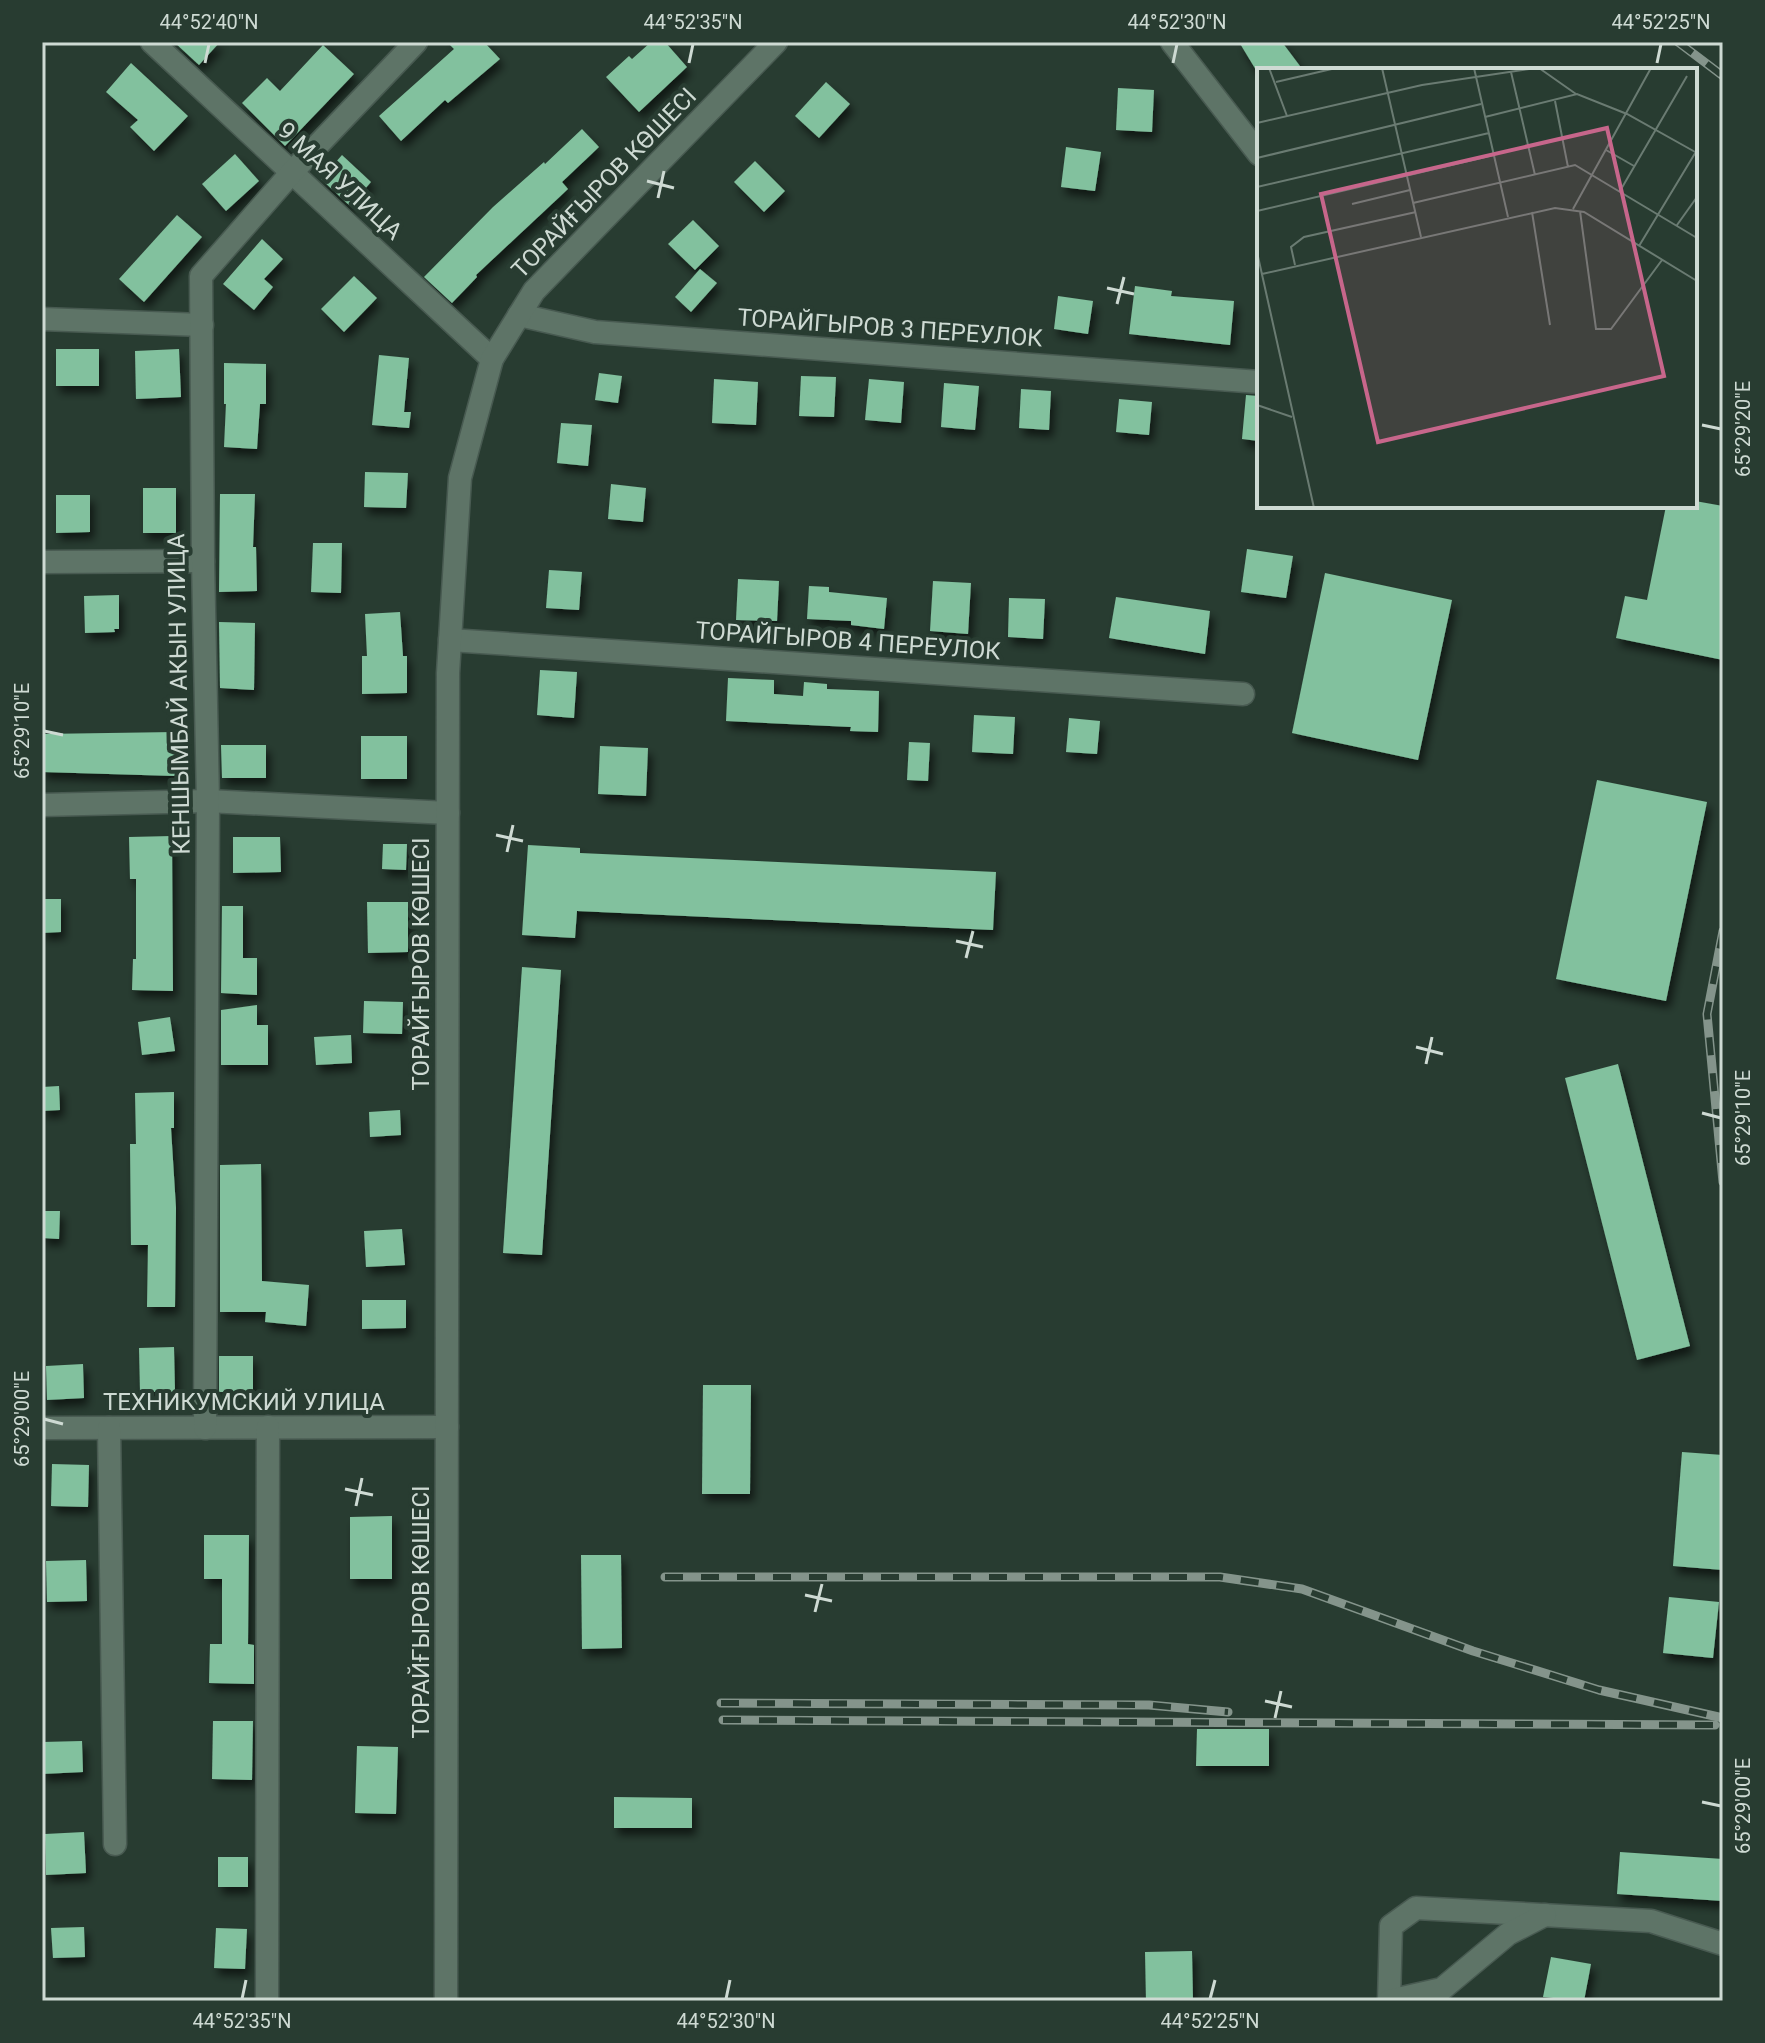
<svg xmlns="http://www.w3.org/2000/svg" width="1765" height="2043" font-family="Roboto,sans-serif">
<style>
.building{fill:#82c19e;filter:url(#shadow)}
.lines{fill:none;stroke-linecap:round;stroke-linejoin:round}
.minor-casing{stroke:#485a51;stroke-width:25}
.minor{stroke:#5e7467;stroke-width:22}
.rail-casing{stroke:#84948b;stroke-width:9}
.rail{stroke:#283c31;stroke-width:6;stroke-dasharray:18;stroke-linecap:butt}
.ticks{fill:none;stroke:#cedad3;stroke-width:3}
.labels{text-anchor:middle;dominant-baseline:central;stroke-width:8;stroke-linejoin:round;paint-order:stroke}
.street-label{font-size:24px;fill:#cedad3;stroke:#283c31}
.inset-road{fill:none;stroke:#6a7b72;stroke-width:2}
.view{fill:#c7668b;fill-opacity:0.15;stroke:#c7668b;stroke-width:4}
.inset-edge{fill:none;stroke:#cedad3;stroke-width:4}
.neatline{fill:none;stroke:#cedad3;stroke-width:3}
.ticks-label{font-size:20px;text-anchor:middle;fill:#cedad3}
</style>
<defs>
<filter id="shadow"><feDropShadow dx="4" dy="7" stdDeviation="4" flood-color="#0009"/></filter>
</defs>
<rect width="100%" height="100%" fill="#283c31"/>
<g class="building">
<path d="M174,42H220L199,65Z"/>
<path d="M447,42H484L500,59L448,103L445,100L401,141L379,116L454,49Z"/>
<path d="M651,42H665L687,67L639,112L606,77L629,56L632,59Z"/>
<path d="M1239,42H1282L1303,70H1256Z"/>
<path d="M323,45L354,74L285,146L242,103L267,78L280,91Z"/>
<path d="M131,63L188,116L154,151L130,127L138,120L106,92Z"/>
<path d="M826,82L850,104L819,138L795,116Z"/>
<path d="M1118,88L1154,90L1152,132L1116,130Z"/>
<path d="M582,129L599,147L562,182L568,189L476,275L477,277L452,303L424,277L493,207L544,162L545,164Z"/>
<path d="M1066,147L1101,152L1095,191L1061,187Z"/>
<path d="M235,154L259,181L226,211L202,184Z"/>
<path d="M342,155L371,182L350,206L321,179Z"/>
<path d="M755,161L785,191L764,212L734,182Z"/>
<path d="M177,215L202,237L144,302L119,279Z"/>
<path d="M693,220L719,246L695,270L668,244Z"/>
<path d="M262,239L283,259L264,279L273,287L254,310L223,284Z"/>
<path d="M700,269L717,283L691,312L675,297Z"/>
<path d="M354,276L377,298L344,332L321,309Z"/>
<path d="M1135,286L1172,291L1171,296L1234,301L1230,345L1129,334Z"/>
<path d="M1058,296L1093,301L1088,334L1054,329Z"/>
<rect x="56" y="349" width="43" height="37"/>
<path d="M179,349L181,397L136,399L135,351Z"/>
<path d="M379,355L409,358L404,412H411L409,428L372,425Z"/>
<path d="M224,363L266,364V404H260L257,449L224,447L226,404H224Z"/>
<path d="M599,373L622,376L618,403L595,400Z"/>
<path d="M801,376L836,377L834,417L799,416Z"/>
<path d="M714,379L758,382L756,425L712,423Z"/>
<path d="M869,379L904,382L901,423L865,420Z"/>
<path d="M944,383L979,386L975,430L941,427Z"/>
<path d="M1021,389L1051,391L1049,430L1019,428Z"/>
<path d="M1246,395L1259,396V441L1242,439Z"/>
<path d="M1119,399L1152,402L1149,435L1116,432Z"/>
<path d="M561,423L592,425L588,466L557,463Z"/>
<path d="M365,472L408,473L406,508L364,507Z"/>
<path d="M611,484L646,488L643,522L608,519Z"/>
<rect x="143" y="488" width="33" height="45"/>
<path d="M220,494H255L253,547H256L257,591L219,592Z"/>
<path d="M56,495H90V532L56,533Z"/>
<path d="M1695,501L1723,506V660L1616,638L1625,596L1647,600L1666,506H1695Z"/>
<path d="M313,543H342L341,593L311,592Z"/>
<path d="M1247,549L1293,556L1286,598L1241,592Z"/>
<path d="M549,570L582,572L579,610L546,608Z"/>
<path d="M1325,573L1452,600L1418,760L1292,733Z"/>
<path d="M738,579L779,581L777,621L736,620Z"/>
<path d="M933,581L971,583L968,634L930,631Z"/>
<path d="M809,586L829,587V592L887,598L884,629L851,625V621L807,619Z"/>
<path d="M119,595V629H114L115,632L85,633L84,596Z"/>
<path d="M1116,597L1210,611L1205,654L1109,638Z"/>
<path d="M1009,598L1045,599L1043,639L1008,637Z"/>
<path d="M400,612L403,656H407V693L362,694V656H367L365,614Z"/>
<path d="M219,622L255,623L254,690L220,688Z"/>
<path d="M540,670L577,672L574,718L537,715Z"/>
<path d="M728,678L774,680V694L803,696L804,682L827,684V689L879,691L878,732L850,731L851,727L726,721Z"/>
<path d="M974,715L1015,717L1013,754L972,752Z"/>
<path d="M1069,718L1100,721L1097,754L1066,752Z"/>
<path d="M175,732V776L42,772V734Z"/>
<rect x="361" y="736" width="46" height="43"/>
<path d="M909,742L930,743L928,781L907,780Z"/>
<path d="M221,745H266V778H222Z"/>
<path d="M600,746L648,748L646,796L598,794Z"/>
<path d="M1597,780L1707,802L1666,1001L1556,979Z"/>
<path d="M172,836L173,991L132,990L133,959H136V879H130L129,837Z"/>
<path d="M233,837H280L281,872L233,873Z"/>
<path d="M383,844H407L406,870L382,869Z"/>
<path d="M528,845L580,848V853L996,872L993,930L577,911L575,938L522,935Z"/>
<path d="M42,899H61V932L42,933Z"/>
<path d="M367,902H408V952L368,953Z"/>
<path d="M222,906H243V958H257V995L221,993Z"/>
<path d="M522,967L561,970L542,1255L503,1253Z"/>
<path d="M364,1001L403,1002L402,1034L363,1033Z"/>
<path d="M257,1005V1025H268V1065H221V1010Z"/>
<path d="M170,1017L175,1051L142,1055L138,1022Z"/>
<path d="M351,1035L352,1063L316,1065L314,1037Z"/>
<path d="M1618,1064L1690,1346L1637,1360L1565,1078Z"/>
<path d="M59,1086L60,1110L42,1111V1087Z"/>
<path d="M174,1092V1128H171L176,1208L175,1307H147L148,1245H131L130,1144H136L135,1093Z"/>
<path d="M400,1110L401,1135L370,1137L369,1112Z"/>
<path d="M261,1164L262,1281L309,1285L306,1326L265,1322L266,1312H220V1165Z"/>
<path d="M42,1211H60L59,1239L42,1238Z"/>
<path d="M402,1229L405,1265L366,1267L364,1231Z"/>
<path d="M362,1300H406V1328L362,1329Z"/>
<path d="M174,1347L175,1392H140L139,1348Z"/>
<rect x="219" y="1356" width="34" height="36"/>
<path d="M83,1364L84,1398L47,1400L46,1366Z"/>
<path d="M703,1385H751L750,1494H702Z"/>
<path d="M1682,1452L1723,1455V1570L1673,1566Z"/>
<path d="M52,1464L89,1465L88,1507L51,1506Z"/>
<path d="M392,1516V1579H350V1517Z"/>
<path d="M204,1535H249L248,1644L254,1645V1684L209,1683L210,1644H222V1579H204Z"/>
<path d="M581,1555H621L622,1648L582,1649Z"/>
<path d="M86,1560L87,1601L47,1602L46,1561Z"/>
<path d="M1669,1597L1719,1602L1713,1658L1663,1653Z"/>
<path d="M213,1721H253L252,1780L212,1779Z"/>
<path d="M1197,1729H1269V1766H1196Z"/>
<path d="M82,1741L83,1772L42,1774V1742Z"/>
<path d="M357,1746L398,1747L396,1814L355,1813Z"/>
<path d="M614,1797L692,1798V1828H614Z"/>
<path d="M84,1832L86,1873L46,1875L45,1834Z"/>
<path d="M1620,1852L1723,1859V1901L1617,1894Z"/>
<rect x="218" y="1857" width="30" height="30"/>
<path d="M84,1927L85,1957L53,1958L51,1928Z"/>
<path d="M216,1928L247,1929L245,1969L214,1968Z"/>
<path d="M1192,1951L1193,2001H1146L1145,1952Z"/>
<path d="M1551,1957L1591,1964L1584,2001L1543,1997Z"/>
</g>
<g class="lines">
<defs>
<g id="minor">
<path d="M152,42L492,359"/>
<path d="M1172,42L1259,154"/>
<path d="M519,315L595,332L1259,382"/>
<path d="M42,319L202,325"/>
<path d="M42,562L203,561"/>
<path d="M450,640L1243,694"/>
<path d="M42,805L208,801L448,813"/>
<path d="M42,1428L447,1427"/>
<path d="M109,1428L115,1844"/>
<path d="M205,1428L208,801L203,561L201,276L293,171L416,42"/>
<path d="M267,2001L268,1427"/>
<path d="M446,2001L448,673L460,478L492,359L534,291L776,42"/>
<path d="M1389,2001L1391,1926L1416,1908L1651,1921L1723,1944"/>
<path d="M1389,2001L1442,1989L1508,1934L1545,1915"/>
</g>
</defs>
<use href="#minor" class="minor-casing"/>
<use href="#minor" class="minor"/>
<defs>
<g id="rail">
<path d="M1678,42L1723,76"/>
<path d="M1723,931L1707,1014L1723,1182"/>
<path d="M665,1577H1220L1302,1589L1473,1651L1599,1690L1723,1718"/>
<path d="M721,1703L1149,1705L1228,1712"/>
<path d="M723,1720L1715,1725"/>
</g>
</defs>
<use href="#rail" class="rail-casing"/>
<use href="#rail" class="rail"/>
</g>
<path class="ticks" d="M205,63L209,44M689,63L693,44M1173,63L1177,44M1657,63L1661,44M647,181L674,188M658,198L664,171M1107,288L1134,294M1117,304L1124,277M1702,425L1721,429M44,731L63,735M496,835L523,841M507,852L513,825M956,941L983,947M966,958L973,931M1416,1047L1443,1054M1426,1064L1432,1037M1702,1113L1721,1118M44,1419L63,1424M345,1489L373,1495M356,1506L362,1478M805,1595L832,1601M815,1612L822,1584M1265,1701L1292,1707M1275,1718L1281,1691M1702,1802L1721,1806M242,1999L246,1980M726,1999L730,1980M1210,1999L1215,1980"/>
<g class="labels">
<g class="street-label">
<text transform="translate(340 181) rotate(43)">9 МАЯ УЛИЦА</text>
<text transform="translate(604 183) rotate(-46)">ТОРАЙҒЫРОВ КӨШЕСІ</text>
<text transform="translate(890 328) rotate(4)">ТОРАЙГЫРОВ 3 ПЕРЕУЛОК</text>
<text transform="translate(848 641) rotate(4)">ТОРАЙГЫРОВ 4 ПЕРЕУЛОК</text>
<text transform="translate(179 694) rotate(-91)">КЕНШЫМБАЙ АКЫН УЛИЦА</text>
<text transform="translate(421 964) rotate(-90)">ТОРАЙҒЫРОВ КӨШЕСІ</text>
<text x="244" y="1402">ТЕХНИКУМСКИЙ УЛИЦА</text>
<text transform="translate(421 1612) rotate(-90)">ТОРАЙҒЫРОВ КӨШЕСІ</text>
</g>
</g>
<g transform="translate(1257 68)">
<rect width="440" height="440" fill="#283c31"/>
<path class="inset-road" d="M12,0L30,48M125,0L164,169M217,0L251,149M282,0L319,26M254,4L278,107M19,14L79,0M298,33L311,99M228,49L320,26L370,46L440,85M0,55L165,17L279,0M349,82L377,98M0,90L224,36M0,119L232,65M363,123L430,8M156,135L318,97L440,170M95,136L153,122M316,141L394,0M0,143L237,87M323,143L339,261H354L405,192M275,144L293,257M420,157L440,129M382,178L440,82M0,184L57,440M38,197L34,179L47,169L159,144M5,206L298,140L327,144L440,213M0,337L35,349"/>
<path class="view" d="M350,60L407,308L121,374L64,126Z"/>
<rect width="440" height="440" class="inset-edge"/>
</g>
<rect width="1765" height="2043" fill="none" stroke="#283c31" stroke-width="88"/>
<rect x="44" y="44" width="1677" height="1955" class="neatline"/>
<g class="ticks-label">
<text x="209" y="29">44°52'40"N</text>
<text x="693" y="29">44°52'35"N</text>
<text x="1177" y="29">44°52'30"N</text>
<text x="1661" y="29">44°52'25"N</text>
<text transform="translate(1743 429) rotate(-90)" y="7">65°29'20"E</text>
<text transform="translate(22 731) rotate(-90)" y="7">65°29'10"E</text>
<text transform="translate(1743 1118) rotate(-90)" y="7">65°29'10"E</text>
<text transform="translate(22 1419) rotate(-90)" y="7">65°29'00"E</text>
<text transform="translate(1743 1806) rotate(-90)" y="7">65°29'00"E</text>
<text x="242" y="2028">44°52'35"N</text>
<text x="726" y="2028">44°52'30"N</text>
<text x="1210" y="2028">44°52'25"N</text>
</g>
</svg>
